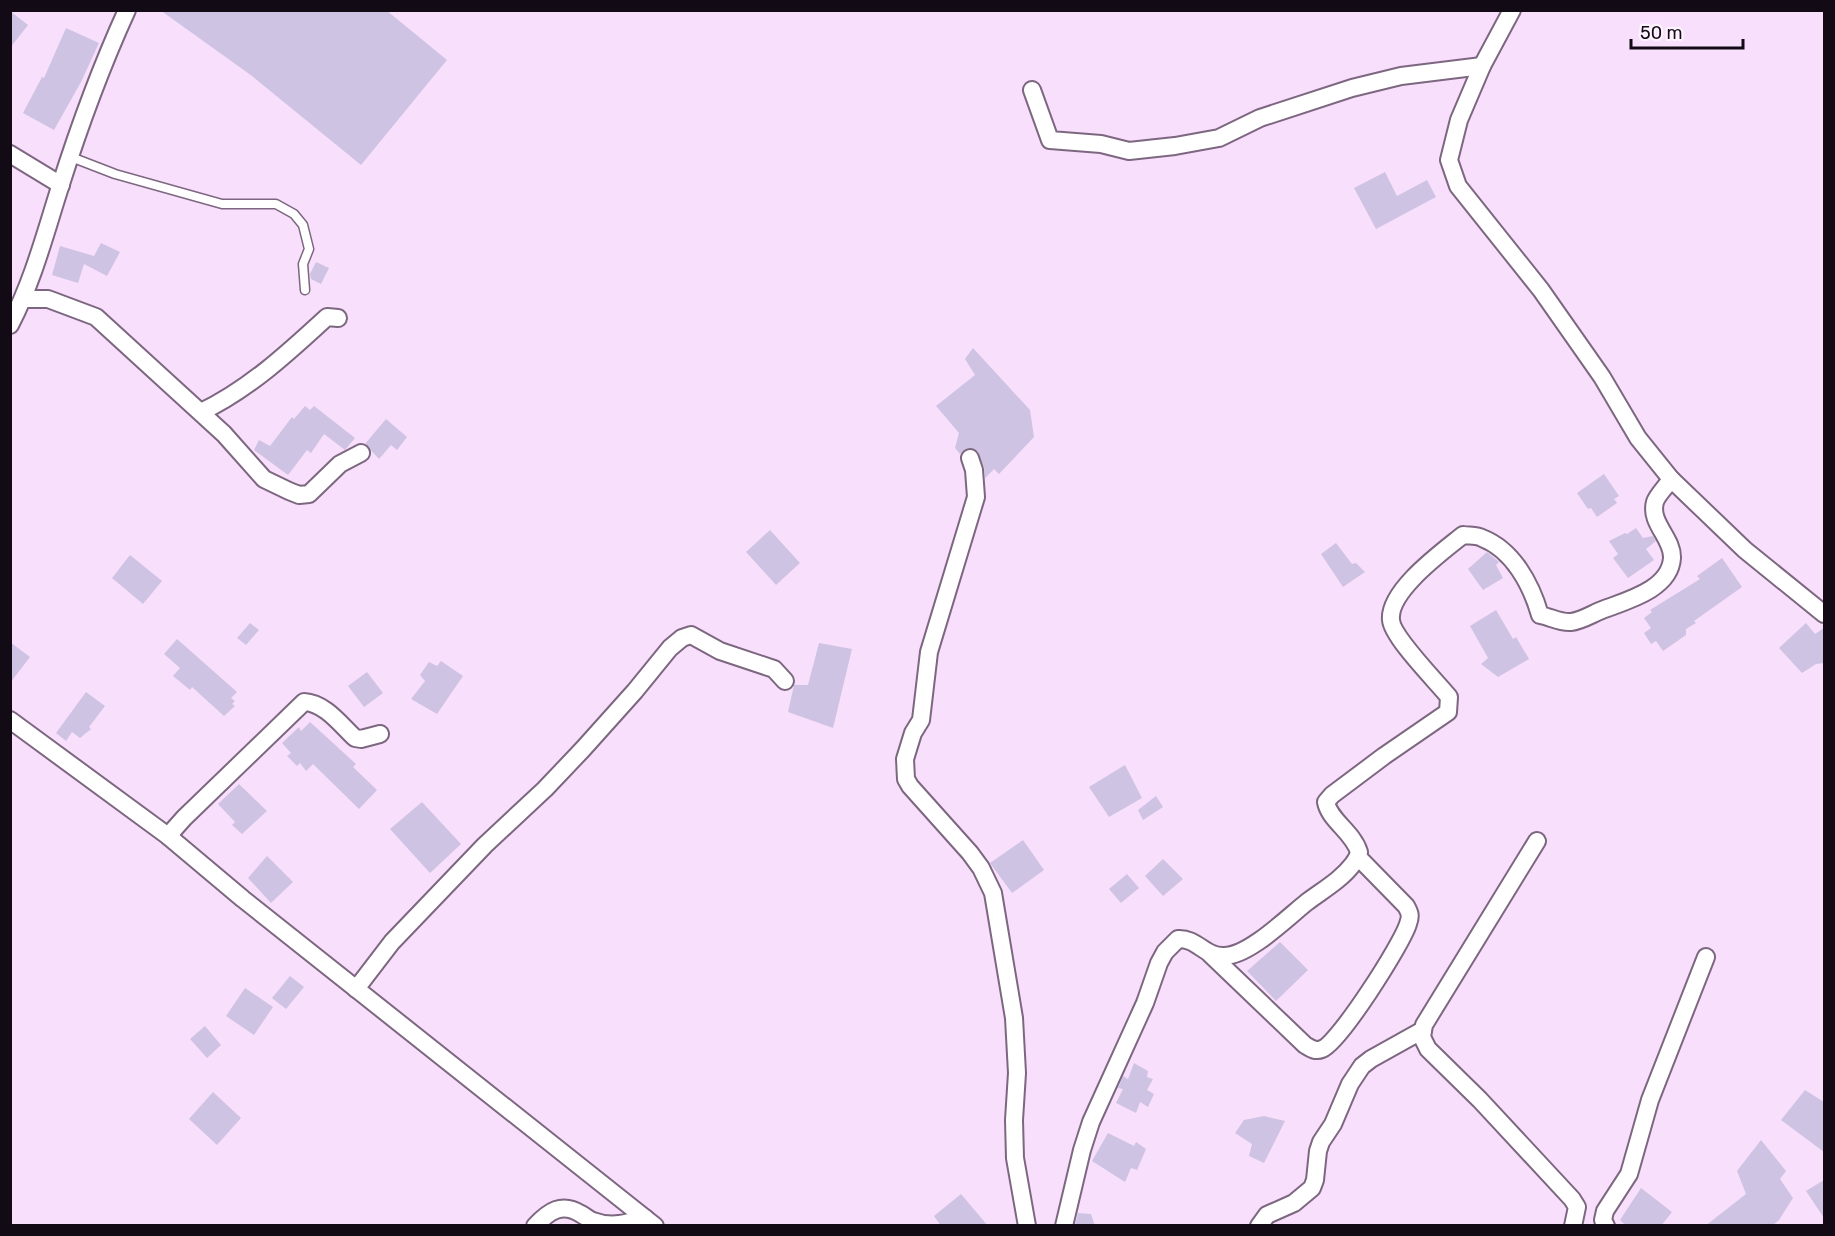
<svg xmlns="http://www.w3.org/2000/svg" width="1835" height="1236" font-family="Rubik,sans-serif">
<style>
.building{fill:#cfc3e4}
.lines{fill:none;stroke-linecap:round;stroke-linejoin:round}
.service-casing{stroke:#7d6780;stroke-width:11}
.minor-casing{stroke:#7d6780;stroke-width:20}
.service{stroke:#fff;stroke-width:8}
.minor{stroke:#fff;stroke-width:16}
</style>
<rect width="100%" height="100%" fill="#f8dffc"/>
<g class="building">
<path d="M160,10H386L447,60L361,165L252,76Z"/>
<path d="M10,11L28,25L10,48Z"/>
<path d="M66,28L99,43L81,82L54,130L23,113L42,77L44,78Z"/>
<path d="M1385,172L1397,196L1427,180L1436,197L1376,229L1354,188Z"/>
<path d="M101,243L120,252L107,276L84,264L78,283L52,275L60,246L94,256Z"/>
<path d="M316,262L329,268L321,284L311,279L310,274Z"/>
<path d="M973,348L1030,410L1034,437L999,474L994,469L985,478L984,467L977,451L967,448L960,454L955,448L959,433L936,406L975,375L965,359Z"/>
<path d="M305,406L310,410L314,406L355,438L345,450L324,434L311,453L307,450L288,475L254,450L259,440L270,446L292,417L294,419Z"/>
<path d="M386,419L407,437L397,450L391,445L379,459L365,444Z"/>
<path d="M1604,474L1619,496L1614,499L1617,503L1597,517L1591,508L1588,509L1577,493Z"/>
<path d="M1636,528L1643,538L1653,536L1656,541L1646,549L1654,560L1628,578L1613,558L1618,554L1609,541L1625,533L1627,534Z"/>
<path d="M770,530L800,563L776,585L746,552Z"/>
<path d="M1336,543L1352,564L1356,563L1365,572L1343,587L1321,554Z"/>
<path d="M1487,552L1499,562L1496,565L1503,578L1483,590L1468,569Z"/>
<path d="M130,555L162,581L143,604L112,578Z"/>
<path d="M1722,558L1742,587L1694,621L1696,623L1686,629V635L1663,651L1656,641L1651,644L1644,633L1651,628L1644,618L1652,612L1650,610L1700,579L1697,576Z"/>
<path d="M1496,610L1513,639L1516,637L1529,659L1498,677L1481,664L1488,658L1470,626Z"/>
<path d="M250,623L259,630L246,645L237,638Z"/>
<path d="M1806,623L1815,634L1824,628V663L1816,664L1802,673L1779,648Z"/>
<path d="M177,639L237,692L231,698L235,701L232,704L235,706L224,716L192,687L190,690L173,676L180,668L164,654Z"/>
<path d="M10,642L30,657L10,683Z"/>
<path d="M819,643L852,649L833,728L788,712L794,685H808Z"/>
<path d="M441,661L463,676L437,714L411,699L425,681L420,675L429,662L437,666Z"/>
<path d="M367,672L383,693L364,707L348,686Z"/>
<path d="M86,692L105,706L89,727L91,729L80,738L72,732L66,741L56,733Z"/>
<path d="M310,722L356,764L353,767L377,790L359,809L313,764L306,771L300,763L297,766L287,756L291,753L282,743L299,727L301,731Z"/>
<path d="M1125,765L1142,798L1109,817L1089,787Z"/>
<path d="M239,784L267,811L242,834L232,825L235,822L218,804Z"/>
<path d="M1156,796L1163,807L1143,820L1138,810Z"/>
<path d="M422,802L461,844L430,873L390,829Z"/>
<path d="M1023,840L1044,870L1012,893L990,863Z"/>
<path d="M267,856L293,882L271,903L248,878Z"/>
<path d="M1163,859L1183,879L1163,896L1145,876Z"/>
<path d="M1127,874L1139,888L1121,903L1109,889Z"/>
<path d="M1280,942L1308,970L1276,1001L1247,971Z"/>
<path d="M290,976L304,987L286,1009L272,998Z"/>
<path d="M245,988L273,1007L254,1035L226,1016Z"/>
<path d="M205,1026L221,1045L207,1058L190,1039Z"/>
<path d="M1134,1063L1148,1071L1147,1077L1153,1079L1147,1090L1154,1094L1148,1107L1140,1102L1136,1113L1116,1103L1123,1089L1118,1088L1123,1076L1128,1079Z"/>
<path d="M1805,1090L1824,1102V1152L1781,1120Z"/>
<path d="M213,1092L241,1118L217,1145L189,1119Z"/>
<path d="M1264,1116L1285,1121L1264,1163L1249,1156L1252,1144L1235,1133L1244,1120Z"/>
<path d="M1108,1133L1134,1146L1136,1142L1146,1149L1137,1170L1131,1168L1125,1182L1092,1161Z"/>
<path d="M1761,1140L1786,1171L1780,1179L1793,1198L1779,1220L1772,1226H1705L1746,1194L1737,1171Z"/>
<path d="M1824,1180V1218L1806,1191Z"/>
<path d="M1641,1188L1672,1212L1661,1226H1626L1620,1220Z"/>
<path d="M961,1194L988,1226H941L934,1216Z"/>
<path d="M1078,1213L1091,1214L1095,1226H1075Z"/>
</g>
<g class="lines">
<defs>
<path id="service" d="M71,157L115,174L222,204H276L294,214L303,225L309,249L303,264L305,290"/>
<g id="minor">
<path d="M1512,10L1482,66L1459,120L1449,160L1458,186L1541,290L1602,377L1638,438L1671,479L1745,550L1824,614"/>
<path d="M1032,90L1050,140L1101,144L1129,151L1175,146L1219,138L1260,118L1352,88L1401,76L1482,66"/>
<path d="M10,154L61,185"/>
<path d="M23,299H48L96,317L224,434L264,479L289,491L299,495L309,494L340,464L361,453"/>
<path d="M10,325C33,281 45,234 60,187C79,127 101,67 127,10"/>
<path d="M201,412C248,390 289,352 327,317L338,318"/>
<path d="M970,458L974,470L976,497L929,652L921,720L913,733L905,759L906,779L910,786L970,853L981,868L993,893L1014,1018L1017,1073L1014,1120L1015,1158L1027,1226"/>
<path d="M10,720L168,836L243,899L655,1226"/>
<path d="M168,836L184,818L304,702C325,703 340,724 355,738L361,739L380,734"/>
<path d="M1537,841L1424,1025L1422,1037L1428,1049L1480,1100L1572,1199L1577,1207L1573,1226"/>
<path d="M1210,954L1305,1045C1310,1048 1315,1052 1322,1049C1339,1043 1402,944 1408,924C1411,916 1410,913 1406,906L1358,857"/>
<path d="M356,989L392,942L485,845L545,789L583,749L635,691L670,648L682,638L691,635L720,651L774,669L785,681"/>
<path d="M535,1226C549,1211 562,1202 581,1214C585,1216 589,1220 593,1221C611,1228 628,1223 645,1218"/>
<path d="M1064,1226L1082,1150L1091,1122L1145,1003L1159,963L1165,952L1178,939C1197,938 1205,957 1224,956C1249,956 1288,917 1307,902C1323,890 1341,880 1353,864C1356,860 1358,857 1359,852C1353,832 1329,820 1326,802L1332,795L1384,756L1448,712L1449,697C1437,682 1392,637 1391,620C1388,591 1442,552 1463,535C1469,536 1477,535 1482,538C1513,550 1531,584 1540,615C1551,617 1560,623 1571,622C1581,621 1592,614 1602,610C1625,601 1670,590 1672,558C1673,538 1649,523 1655,502C1657,495 1667,486 1671,479"/>
<path d="M1259,1226L1267,1215L1294,1203L1312,1188L1315,1180L1318,1151L1321,1142L1333,1124L1350,1084L1362,1066L1371,1059L1423,1030"/>
<path d="M1606,1226L1603,1220L1605,1211L1629,1174L1650,1100L1706,957"/>
</g>
</defs>
<use href="#service" class="service-casing"/>
<use href="#minor" class="minor-casing"/>
<use href="#service" class="service"/>
<use href="#minor" class="minor"/>
</g>
<rect width="1835" height="1236" fill="none" stroke="#120a14" stroke-width="24"/>
<path d="M1631 39v9h112v-9" fill="none" stroke="#120a14" stroke-width="3"/>
<text x="1640" y="39" font-size="18" fill="#120a14" stroke="#fdf2fe" stroke-width="4.5" paint-order="stroke">50 m</text>
</svg>
